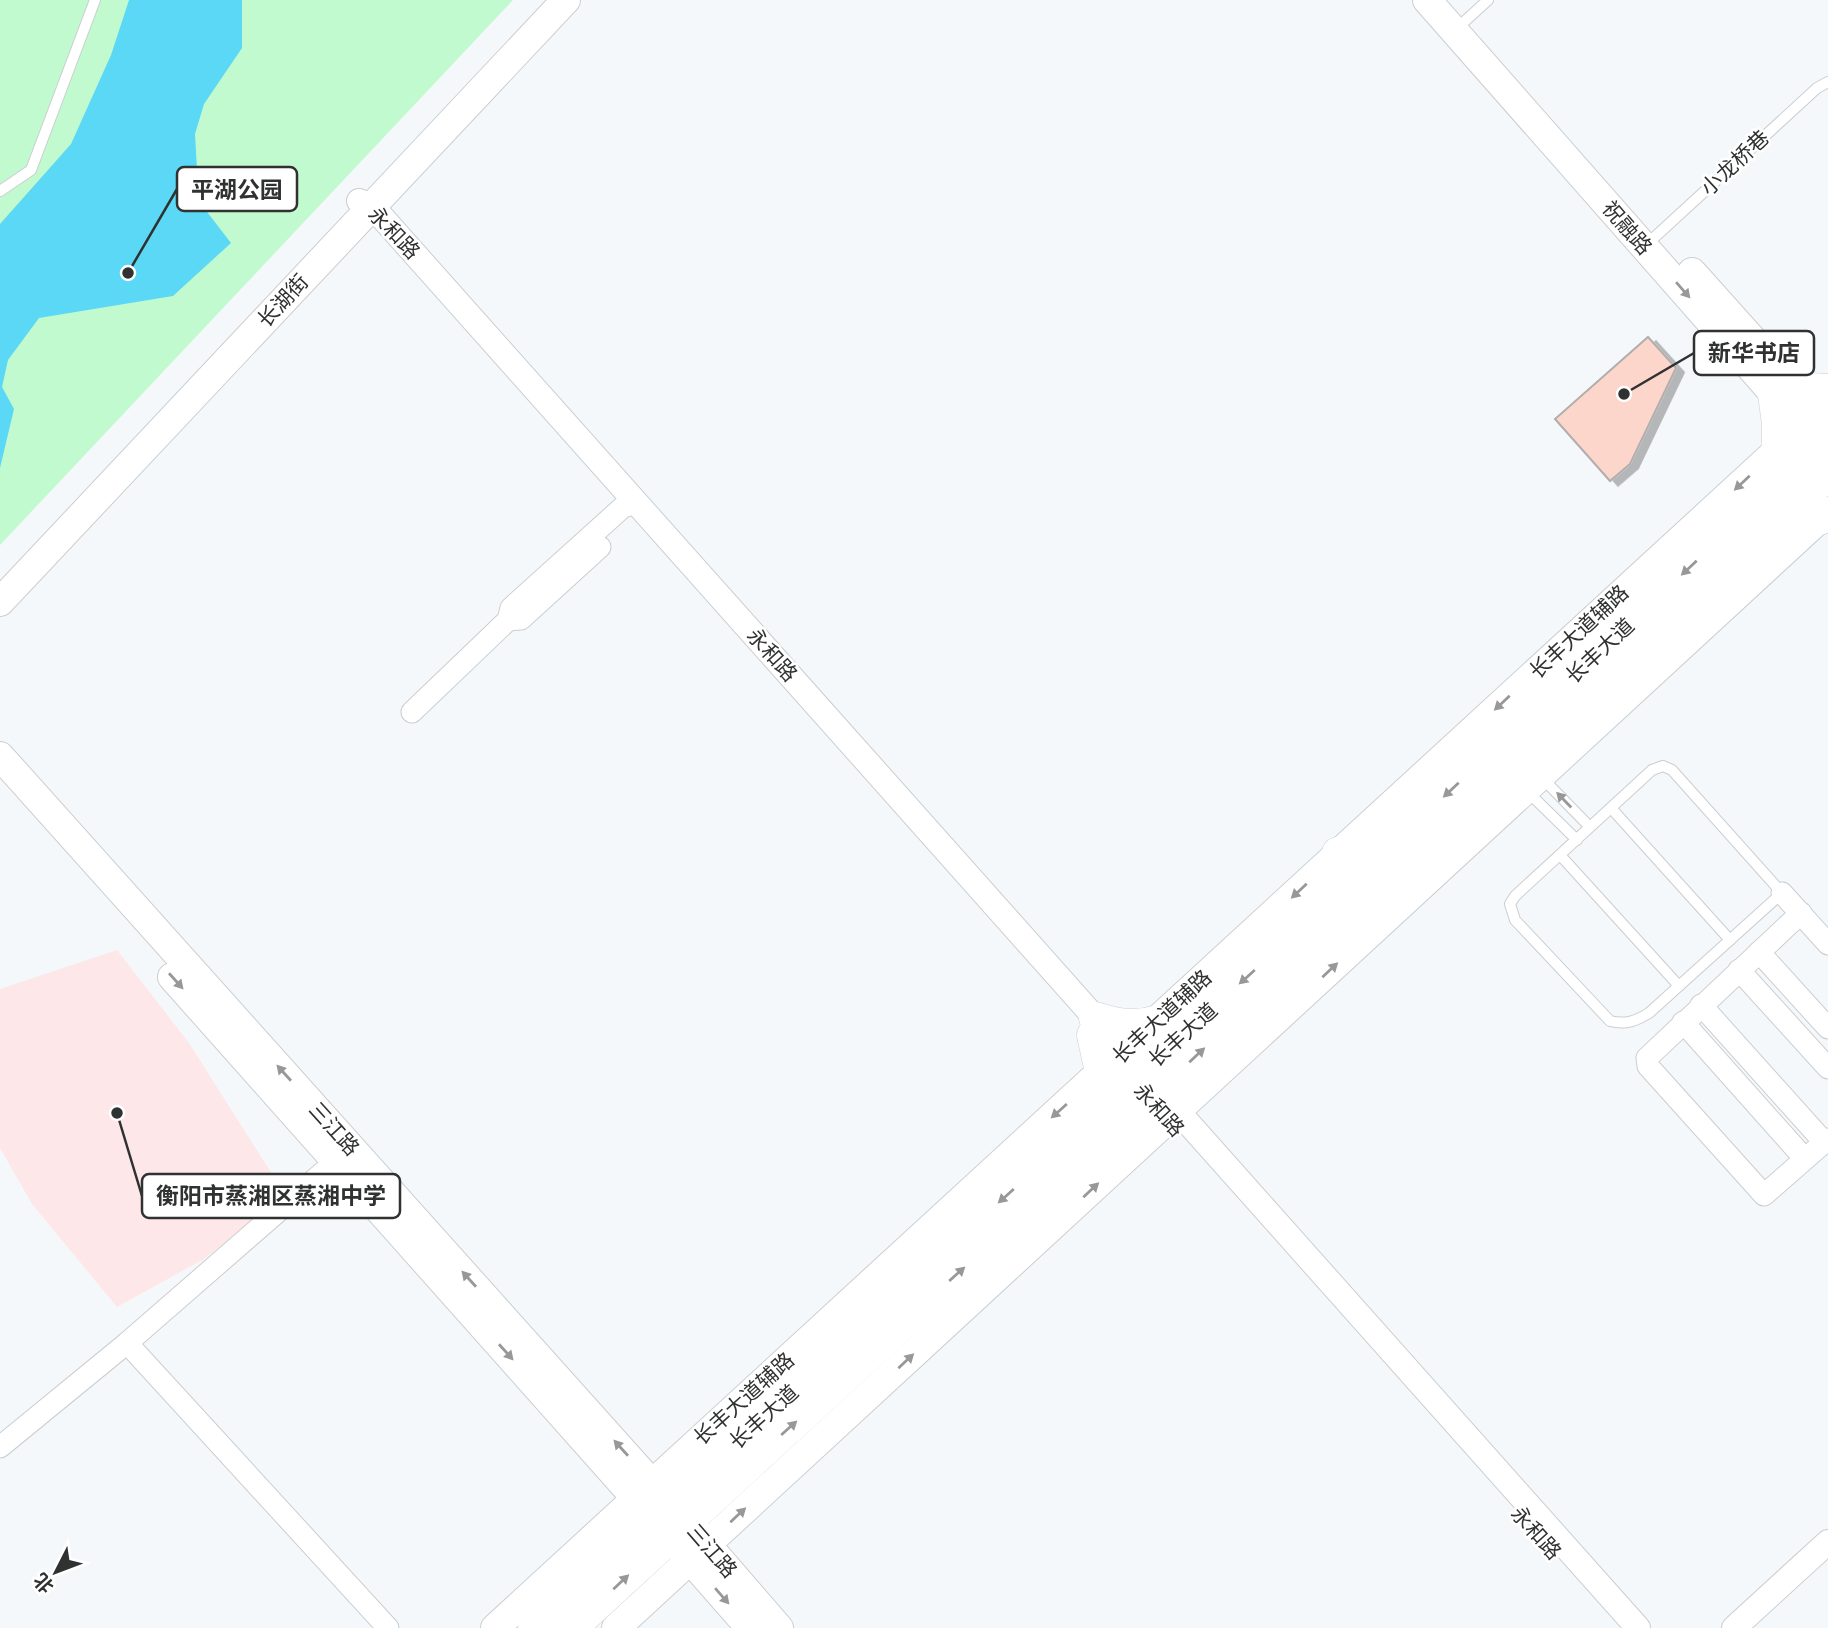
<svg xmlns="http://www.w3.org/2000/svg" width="1828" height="1628" font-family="'Libre Baskerville','Noto Sans SC',serif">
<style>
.education{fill:#fde7e9}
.green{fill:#c2facf}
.water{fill:#5bd8f5}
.building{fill:#fdd6cb;stroke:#b2aead;stroke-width:2;filter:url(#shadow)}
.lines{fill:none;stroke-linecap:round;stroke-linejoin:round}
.service-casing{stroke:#cbced0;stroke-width:12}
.minor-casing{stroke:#cbced0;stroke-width:23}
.tertiary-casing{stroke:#cbced0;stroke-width:26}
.secondary-casing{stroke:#cbced0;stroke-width:30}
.primary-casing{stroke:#cbced0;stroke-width:33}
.service{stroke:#fff;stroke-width:10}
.minor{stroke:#fff;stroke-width:21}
.tertiary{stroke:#fff;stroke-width:24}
.secondary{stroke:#fff;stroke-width:28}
.primary{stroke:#fff;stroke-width:32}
.oneway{fill:#989898}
.labels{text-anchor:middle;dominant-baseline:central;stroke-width:5;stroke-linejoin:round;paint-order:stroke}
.street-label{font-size:21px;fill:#303131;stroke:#fff}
.leader{fill:none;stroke:#303131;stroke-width:2.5}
.callout-dot{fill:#303131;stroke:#fff;stroke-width:2.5}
.callout{fill:#fff;stroke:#303131;stroke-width:2.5}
.callout-label{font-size:23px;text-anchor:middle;font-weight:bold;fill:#303131}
</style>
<defs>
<filter id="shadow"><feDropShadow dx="8" dy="4.5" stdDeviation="0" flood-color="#0004"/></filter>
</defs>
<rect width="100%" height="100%" fill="#f5f8fa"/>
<path class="education" d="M117,950L189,1043L286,1196L204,1259L117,1307L32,1204L0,1148V989Z"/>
<path class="green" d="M0,0H513L0,545Z"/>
<path class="water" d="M129,0H242V48L204,104L195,134L198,188L204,208L231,243L173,296L39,318L8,360L2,387L14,409L0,468V224L71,144L111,55Z"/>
<path class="building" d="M1648,337L1676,368L1630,464L1610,481L1555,419Z"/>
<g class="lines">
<defs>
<g id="service">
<path d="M1454,31L1488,0"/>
<path d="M0,191L31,170L95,0"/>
<path d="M1645,246L1817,88L1828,82"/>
<path d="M1663,766L1672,770L1782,893L1649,1013C1636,1021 1626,1025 1610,1021L1515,920L1510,904L1515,896L1652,770Z"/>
<path d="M1611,808L1730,940"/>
<path d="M1577,840L1533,797V783L1548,784L1590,827"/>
<path d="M1560,855L1679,986"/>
</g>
<g id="minor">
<path d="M508,620L521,619L600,547"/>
<path d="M412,712L508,620L511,608L623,507L637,503"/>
<path d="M1782,893L1828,944"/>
<path d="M1801,913L1647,1058L1648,1066L1764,1195L1828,1139"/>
<path d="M1759,952L1828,1028"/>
<path d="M1739,970L1828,1068"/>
<path d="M1701,1005L1824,1142"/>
<path d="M1683,1022L1805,1159"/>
<path d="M127,1343L388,1628"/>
<path d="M0,1447L127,1343L336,1161"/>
</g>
<g id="tertiary">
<path d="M359,201L372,206L1137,1065"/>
<path d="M1166,1098L1638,1628"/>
<path d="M1734,1628L1828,1542"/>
</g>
<g id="secondary">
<path d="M1427,0L1788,410"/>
<path d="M1692,272L1803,396"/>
<path d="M0,602L566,0"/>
<path d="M0,756L664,1497"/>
<path d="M172,977L647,1511"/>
<path d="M696,1532L779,1628"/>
<path d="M679,1547L750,1628"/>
<path d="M495,1628L1828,404"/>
<path d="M616,1628L1828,511"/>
</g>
<g id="primary">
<path d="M1789,380L1810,389L1828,390"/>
<path d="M1774,394L1778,424L1777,485"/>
<path d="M1819,519L1828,516"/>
<path d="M1338,853L1358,875"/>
<path d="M1095,1018C1118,1025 1135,1028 1158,1021"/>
<path d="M1093,1035L1108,1104"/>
<path d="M534,1628L1434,805L1828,437"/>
<path d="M571,1628L1828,474"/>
</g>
</defs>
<use href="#service" class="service-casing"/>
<use href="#minor" class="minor-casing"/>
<use href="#tertiary" class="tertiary-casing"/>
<use href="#secondary" class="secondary-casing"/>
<use href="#primary" class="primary-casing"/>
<use href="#service" class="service"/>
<use href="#minor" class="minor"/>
<use href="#tertiary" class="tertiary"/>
<use href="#secondary" class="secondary"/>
<use href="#primary" class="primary"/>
</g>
<defs><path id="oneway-solid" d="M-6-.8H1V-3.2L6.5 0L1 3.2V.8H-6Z" transform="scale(1.75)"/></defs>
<g class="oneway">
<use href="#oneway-solid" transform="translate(1683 290) rotate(49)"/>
<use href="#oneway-solid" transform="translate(1742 483) rotate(137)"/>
<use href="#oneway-solid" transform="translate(1689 568) rotate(137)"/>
<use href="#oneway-solid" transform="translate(1502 703) rotate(137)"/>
<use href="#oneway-solid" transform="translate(1451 790) rotate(137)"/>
<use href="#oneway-solid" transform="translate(1564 800) rotate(-134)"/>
<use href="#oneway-solid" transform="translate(1299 891) rotate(137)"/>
<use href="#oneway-solid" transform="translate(1330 970) rotate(-43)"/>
<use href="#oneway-solid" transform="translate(1247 977) rotate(138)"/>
<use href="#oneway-solid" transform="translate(176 981) rotate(48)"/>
<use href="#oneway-solid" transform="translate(1197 1055) rotate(-43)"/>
<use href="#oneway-solid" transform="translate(284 1073) rotate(-132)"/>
<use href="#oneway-solid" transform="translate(1059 1111) rotate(138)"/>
<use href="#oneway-solid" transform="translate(1091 1190) rotate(-43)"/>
<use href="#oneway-solid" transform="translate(1006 1196) rotate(138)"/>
<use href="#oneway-solid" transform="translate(957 1274) rotate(-42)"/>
<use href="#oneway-solid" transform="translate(469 1279) rotate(-132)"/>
<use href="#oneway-solid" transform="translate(506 1352) rotate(48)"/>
<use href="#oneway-solid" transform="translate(906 1361) rotate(-43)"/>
<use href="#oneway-solid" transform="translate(789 1428) rotate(-42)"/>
<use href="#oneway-solid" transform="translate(621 1448) rotate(-132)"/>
<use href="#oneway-solid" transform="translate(738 1515) rotate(-43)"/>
<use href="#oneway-solid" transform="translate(621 1582) rotate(-43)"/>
<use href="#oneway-solid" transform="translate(722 1596) rotate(49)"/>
</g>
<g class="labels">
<g class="street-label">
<text transform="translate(1735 163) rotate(-43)">小龙桥巷</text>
<text transform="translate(1627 228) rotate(49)">祝融路</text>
<text transform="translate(394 233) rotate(46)">永和路</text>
<text transform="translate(283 301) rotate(-47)">长湖街</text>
<text transform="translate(1579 632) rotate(-43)">长丰大道辅路</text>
<text transform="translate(1600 651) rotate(-43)">长丰大道</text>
<text transform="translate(772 655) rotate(48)">永和路</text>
<text transform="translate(1162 1017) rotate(-43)">长丰大道辅路</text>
<text transform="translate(1183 1035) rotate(-42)">长丰大道</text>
<text transform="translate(1159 1110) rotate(48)">永和路</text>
<text transform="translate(334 1129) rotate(48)">三江路</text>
<text transform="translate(744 1399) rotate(-42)">长丰大道辅路</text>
<text transform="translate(764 1417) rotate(-42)">长丰大道</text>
<text transform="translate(1536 1533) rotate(48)">永和路</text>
<text transform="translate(712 1551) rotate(49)">三江路</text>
</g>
</g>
<path class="leader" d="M128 273L177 189M1624 394L1694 353M117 1113L142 1196"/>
<g class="callout-dot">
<circle cx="128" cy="273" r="7"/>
<circle cx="1624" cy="394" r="7"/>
<circle cx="117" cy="1113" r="7"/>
</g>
<g class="callout">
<rect x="177" y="167" width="120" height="44" rx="7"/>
<rect x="1694" y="331" width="120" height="44" rx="7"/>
<rect x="142" y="1174" width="258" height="44" rx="7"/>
</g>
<g class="callout-label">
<text x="237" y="198">平湖公园</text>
<text x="1754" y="361">新华书店</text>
<text x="271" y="1204">衡阳市蒸湘区蒸湘中学</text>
</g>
<g transform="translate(56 1572) rotate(228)" stroke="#ffffff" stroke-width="5" paint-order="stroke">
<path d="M0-5L12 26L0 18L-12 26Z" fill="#303131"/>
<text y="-10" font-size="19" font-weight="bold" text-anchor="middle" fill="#303131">北</text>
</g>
</svg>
